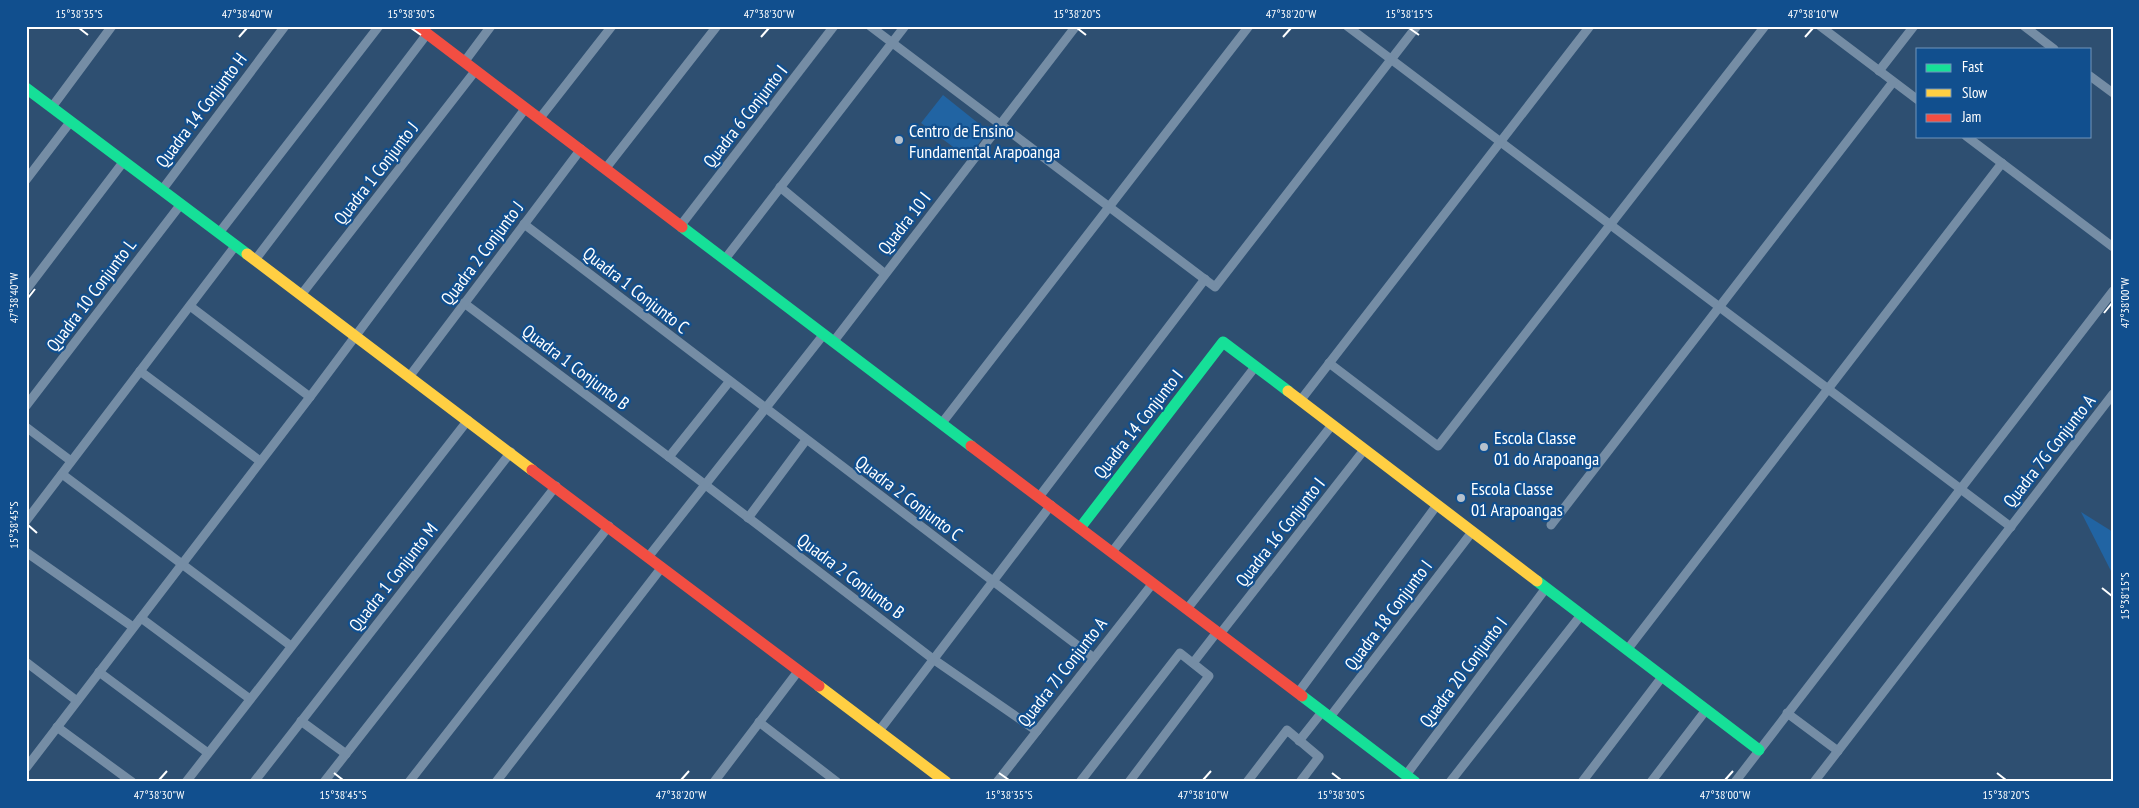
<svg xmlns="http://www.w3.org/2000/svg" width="2139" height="808" font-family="'PT Sans Narrow',sans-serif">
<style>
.green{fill:#2164a3}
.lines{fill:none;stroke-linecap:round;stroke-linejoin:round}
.street{stroke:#758da5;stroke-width:9}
.fast{stroke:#16e098;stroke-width:11}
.slow{stroke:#ffcf43;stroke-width:11}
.jam{stroke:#f24e42;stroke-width:11}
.ticks{fill:none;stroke:#fff;stroke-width:2}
.poi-dot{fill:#b6c1cd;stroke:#114f8e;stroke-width:2}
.labels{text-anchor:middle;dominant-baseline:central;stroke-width:4.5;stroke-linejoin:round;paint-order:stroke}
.street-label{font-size:18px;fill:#fff;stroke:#114f8e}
.poi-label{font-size:18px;fill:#fff;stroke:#114f8e;text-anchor:start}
.neatline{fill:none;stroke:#fff;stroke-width:2}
.ticks-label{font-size:12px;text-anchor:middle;fill:#fff}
</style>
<rect width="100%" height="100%" fill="#2e4f71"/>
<g class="green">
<path d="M943,95L988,131L968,158L921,123Z"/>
<path d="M2081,512L2113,532V574L2112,573Z"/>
</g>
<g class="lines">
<g class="street">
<path d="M870,26L1215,287L1417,26"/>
<path d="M1347,26L2011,527"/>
<path d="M1820,26L1918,100"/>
<path d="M2024,26L2054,49"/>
<path d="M465,61L491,26"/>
<path d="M1879,71L1914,26"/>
<path d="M2090,76L2113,93"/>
<path d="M52,107L112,26"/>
<path d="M540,118L612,26"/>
<path d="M1966,136L2113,247"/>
<path d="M606,168L717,26"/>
<path d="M26,180L71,121"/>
<path d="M780,187L885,274"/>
<path d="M162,190L285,26"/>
<path d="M524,224L1094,658"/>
<path d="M681,225L834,26"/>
<path d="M219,233L379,26"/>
<path d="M725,259L905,26"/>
<path d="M255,260L427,34"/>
<path d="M26,290L124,161"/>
<path d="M301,295L476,70"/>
<path d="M464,303L669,457L933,659L1037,731"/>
<path d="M190,306L310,397"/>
<path d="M834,341L1076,26"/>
<path d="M1329,363L1438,446L1765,26"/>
<path d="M140,371L260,461"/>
<path d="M409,377L581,149"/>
<path d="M1300,401L1590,26"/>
<path d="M26,406L181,204"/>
<path d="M942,423L1249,26"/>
<path d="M26,427L71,461"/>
<path d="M669,457L729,382"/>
<path d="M62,474L291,646"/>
<path d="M1039,497L1205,279"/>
<path d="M748,518L806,440"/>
<path d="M26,521L236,245"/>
<path d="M1551,525L1893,82"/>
<path d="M26,552L133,627"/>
<path d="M1112,552L1255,367"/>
<path d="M649,556L824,334"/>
<path d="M1187,609L1332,425"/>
<path d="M141,618L250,699"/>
<path d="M1220,634L1364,450"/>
<path d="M1627,650L2002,163"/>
<path d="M26,662L77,701"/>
<path d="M1193,663L1217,632"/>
<path d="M99,672L208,753"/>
<path d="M1298,693L1437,505"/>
<path d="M1787,713L1838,751"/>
<path d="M1330,717L1472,532"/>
<path d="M301,721L346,754"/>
<path d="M759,722L837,782"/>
<path d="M57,727L132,782"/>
<path d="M879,731L1051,505"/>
<path d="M1299,741L1322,712"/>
<path d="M26,768L310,397L525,109"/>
<path d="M1406,775L1546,588"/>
<path d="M186,782L468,420"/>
<path d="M254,782L511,452"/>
<path d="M324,782L556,486"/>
<path d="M409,782L609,526"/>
<path d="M496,782L662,567"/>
<path d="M714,782L799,670"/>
<path d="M997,782L1153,583"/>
<path d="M1080,782L1180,653L1209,676L1129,782"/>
<path d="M1247,782L1287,730L1319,757L1300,782"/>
<path d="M1450,782L1581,615"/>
<path d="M1582,782L1662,677"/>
<path d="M1651,782L1706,710"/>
<path d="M1735,782L2113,291"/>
<path d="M1814,782L2113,394"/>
</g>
<g class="fast">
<path d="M26,88L247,254"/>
<path d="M682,227L971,446"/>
<path d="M1080,528L1223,342L1288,391"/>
<path d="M1537,581L1759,750"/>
<path d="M1302,696L1415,782"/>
</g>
<g class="slow">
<path d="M247,254L532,470"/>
<path d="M1288,391L1537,581"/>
<path d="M819,686L946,782"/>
</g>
<g class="jam">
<path d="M417,26L682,227"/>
<path d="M971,446L1302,696"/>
<path d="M532,470L819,686"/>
</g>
</g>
<path class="ticks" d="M79,28L88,35M411,28L421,35M1077,28L1086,35M1409,28L1419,35M239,37L247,28M761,37L769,28M1283,37L1291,28M1805,37L1813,28M28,298L35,289M2104,313L2112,303M28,525L37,533M2102,588L2112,596M334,773L343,780M999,773L1009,780M1332,773L1341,780M1997,773L2006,780M159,780L167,771M681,780L689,771M1203,780L1211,771M1725,780L1733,771"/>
<g class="poi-dot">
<circle cx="899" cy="140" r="5"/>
<circle cx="1484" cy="447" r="5"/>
<circle cx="1461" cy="498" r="5"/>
</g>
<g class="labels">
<g class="street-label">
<text transform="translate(201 110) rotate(-53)">Quadra 14 Conjunto H</text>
<text transform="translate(745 116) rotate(-52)">Quadra 6 Conjunto I</text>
<text transform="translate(376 173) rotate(-52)">Quadra 1 Conjunto J</text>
<text transform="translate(904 223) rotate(-52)">Quadra 10 I</text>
<text transform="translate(482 253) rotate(-53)">Quadra 2 Conjunto J</text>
<text transform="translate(636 290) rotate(38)">Quadra 1 Conjunto C</text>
<text transform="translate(91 295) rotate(-53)">Quadra 10 Conjunto L</text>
<text transform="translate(576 367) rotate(37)">Quadra 1 Conjunto B</text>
<text transform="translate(1138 424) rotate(-52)">Quadra 14 Conjunto I</text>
<text transform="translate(2049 451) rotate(-52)">Quadra 7G Conjunto A</text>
<text transform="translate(909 498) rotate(37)">Quadra 2 Conjunto C</text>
<text transform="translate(1280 532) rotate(-52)">Quadra 16 Conjunto I</text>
<text transform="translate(851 576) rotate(37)">Quadra 2 Conjunto B</text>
<text transform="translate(393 577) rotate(-52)">Quadra 1 Conjunto M</text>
<text transform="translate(1388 615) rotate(-53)">Quadra 18 Conjunto I</text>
<text transform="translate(1062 672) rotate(-52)">Quadra 7J Conjunto A</text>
<text transform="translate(1463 672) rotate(-53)">Quadra 20 Conjunto I</text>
</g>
<g class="poi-label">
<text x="909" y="130">Centro de Ensino<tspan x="909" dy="21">Fundamental Arapoanga</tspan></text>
<text x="1494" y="437">Escola Classe<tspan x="1494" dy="21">01 do Arapoanga</tspan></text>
<text x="1471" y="488">Escola Classe<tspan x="1471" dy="21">01 Arapoangas</tspan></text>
</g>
</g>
<rect width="2139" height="808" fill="none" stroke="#114f8e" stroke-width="55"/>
<rect x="1916" y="48" width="175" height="90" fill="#114f8e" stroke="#7095bb"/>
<rect x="1926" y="64" width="25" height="8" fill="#16e098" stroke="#7095bb"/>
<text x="1962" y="72" font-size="15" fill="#ffffff">Fast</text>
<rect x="1926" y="89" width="25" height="8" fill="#ffcf43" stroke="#7095bb"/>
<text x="1962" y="98" font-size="15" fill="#ffffff">Slow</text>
<rect x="1926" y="114" width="25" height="8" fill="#f24e42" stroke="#7095bb"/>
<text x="1962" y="122" font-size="15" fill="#ffffff">Jam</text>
<rect x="28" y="28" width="2084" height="752" class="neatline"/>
<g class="ticks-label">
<text x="79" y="18">15°38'35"S</text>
<text x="247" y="18">47°38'40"W</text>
<text x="411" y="18">15°38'30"S</text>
<text x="769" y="18">47°38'30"W</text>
<text x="1077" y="18">15°38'20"S</text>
<text x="1291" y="18">47°38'20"W</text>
<text x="1409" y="18">15°38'15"S</text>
<text x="1813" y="18">47°38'10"W</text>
<text transform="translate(14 298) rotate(-90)" y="4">47°38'40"W</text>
<text transform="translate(2125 303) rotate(-90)" y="4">47°38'00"W</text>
<text transform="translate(14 525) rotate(-90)" y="4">15°38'45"S</text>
<text transform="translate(2125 596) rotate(-90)" y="4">15°38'15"S</text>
<text x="159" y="799">47°38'30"W</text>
<text x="343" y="799">15°38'45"S</text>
<text x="681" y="799">47°38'20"W</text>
<text x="1009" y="799">15°38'35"S</text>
<text x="1203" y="799">47°38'10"W</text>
<text x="1341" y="799">15°38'30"S</text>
<text x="1725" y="799">47°38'00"W</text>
<text x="2006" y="799">15°38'20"S</text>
</g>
</svg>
